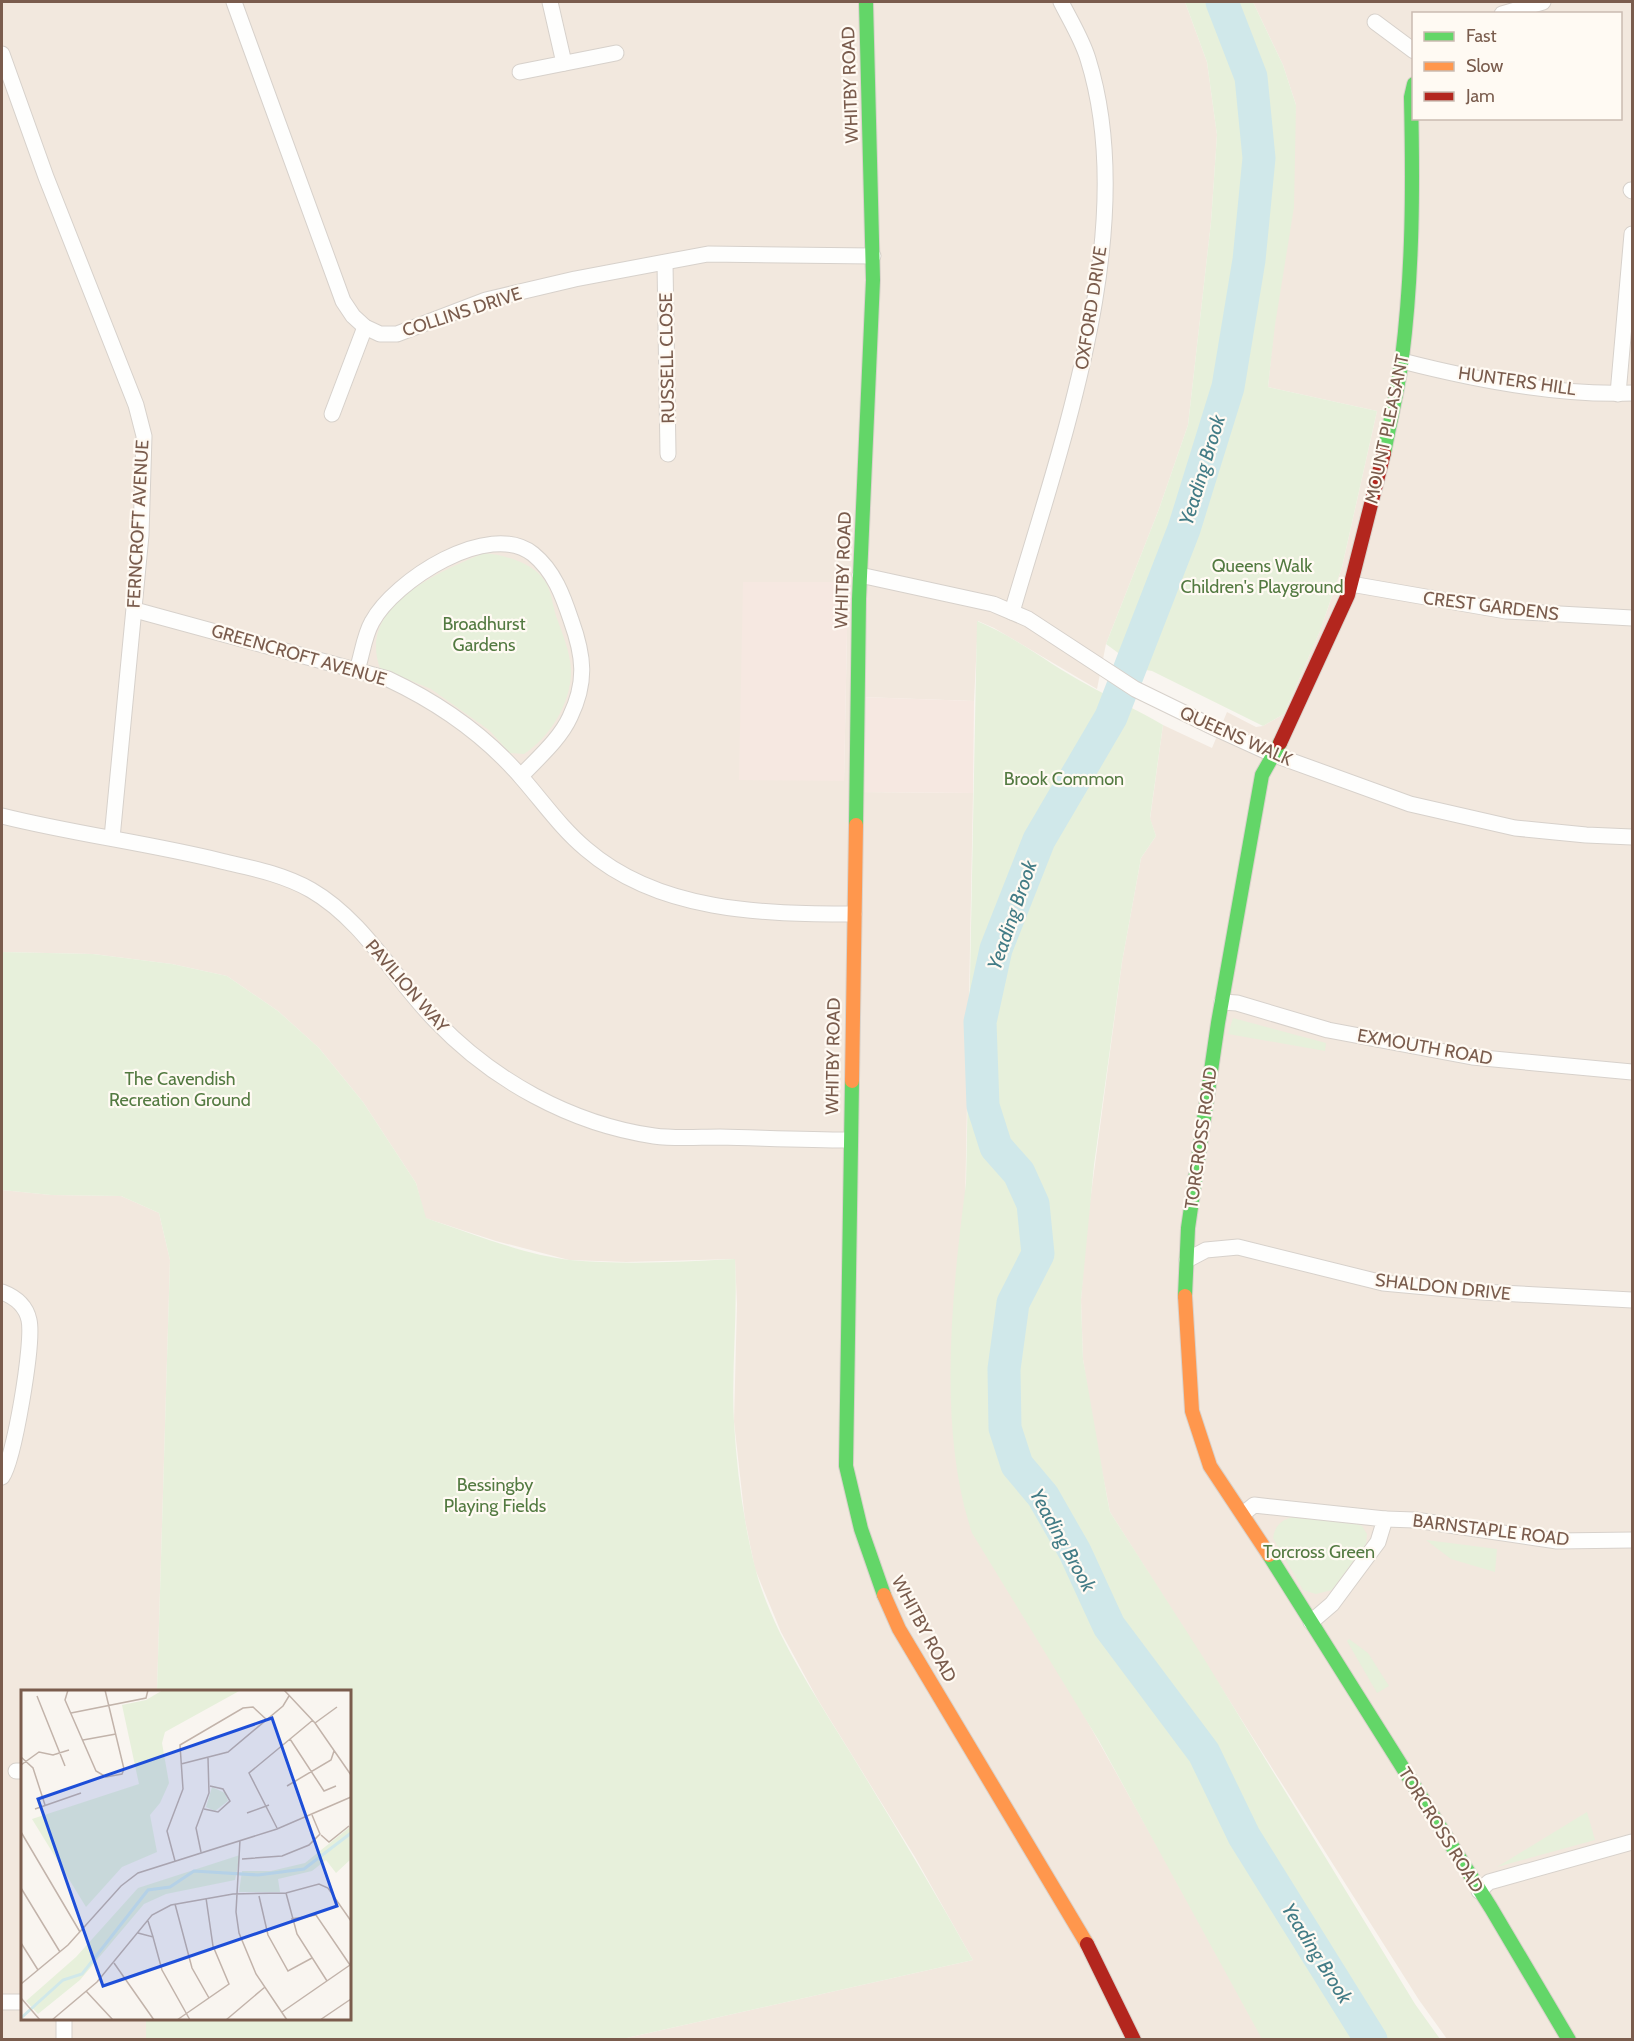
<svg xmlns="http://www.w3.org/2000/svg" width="1634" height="2041" font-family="Cabin,sans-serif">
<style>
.residential{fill:#f2e8de;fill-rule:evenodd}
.commercial{fill:#f6e8e1}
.green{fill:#e7f0db}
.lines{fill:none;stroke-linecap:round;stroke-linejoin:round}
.river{stroke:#d0e8ea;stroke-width:33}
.street-casing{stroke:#d7d1cb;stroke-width:17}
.fast-casing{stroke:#d9d2cb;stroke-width:16}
.slow-casing{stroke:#d9d2cb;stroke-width:16}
.jam-casing{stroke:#d9d2cb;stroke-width:16}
.street{stroke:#fefefd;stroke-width:15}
.fast{stroke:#63d668;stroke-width:14}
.slow{stroke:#ff974d;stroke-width:14}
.jam{stroke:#b3261e;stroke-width:14}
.labels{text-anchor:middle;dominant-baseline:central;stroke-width:4.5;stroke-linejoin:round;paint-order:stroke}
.street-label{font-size:18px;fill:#7a5c4d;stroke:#fffaf3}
.park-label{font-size:18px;fill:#537a41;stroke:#fffaf3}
.water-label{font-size:20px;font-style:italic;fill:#437c86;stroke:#fffaf3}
.inset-river{fill:none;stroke:#d0e8ea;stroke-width:3}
.inset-road{fill:none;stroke:#c2b3aa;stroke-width:1.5}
.view{fill:#1d4ed8;fill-opacity:0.15;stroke:#1d4ed8;stroke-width:3}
.inset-edge{fill:none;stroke:#7a5c4d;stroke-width:3}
</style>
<rect width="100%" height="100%" fill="#f9f5f0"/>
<g class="residential">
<path d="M2,2H1185L1207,62L1217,135L1211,222L1188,425L1159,509L1106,644L1097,689L994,628L978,621L974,701L861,697L858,792L973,793L965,1207L972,1515L1265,2039H622L973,1960L915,1857L818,1700L781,1632L755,1569L745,1520L734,1422L737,1304L735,1259L626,1262L569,1260L496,1241L425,1218L416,1183L363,1102L319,1048L278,1011L227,976L172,964L93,954L2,952ZM744,582H848L844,781Z"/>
<path d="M1253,2H1632V2039H1447L1419,2000L1110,1512L1091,1414L1083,1359L1081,1300L1086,1232L1122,962L1141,858L1156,836L1150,819L1163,725L1212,748L1227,712L1256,727L1263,726L1284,714L1320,631L1342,567L1377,411L1268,387L1296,105L1283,65ZM1414,14H1620V118H1414Z"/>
<path d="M2,1190L51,1195L121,1196L159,1213L170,1260L157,1691L22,1692V2018L146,2019V2039H2Z"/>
</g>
<g class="commercial">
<path d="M743,582H848L844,781L739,780Z"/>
<path d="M861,697L974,701L973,793L857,792Z"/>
</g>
<g class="green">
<path d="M1185,2H1253L1283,65L1296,105L1294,207L1275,325L1268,387L1377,411L1342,567L1320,631L1284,714L1263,726L1152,671L1140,669L1106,644L1159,509L1188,425L1211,222L1217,135L1207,62Z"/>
<path d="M484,553C504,555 532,562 545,581C551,590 553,606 556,616C562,632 570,652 571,669C572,702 550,737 524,754L510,753L489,730L431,689L380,668C357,606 439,572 484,553Z"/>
<path d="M977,621C1016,637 1049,664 1086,684C1111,698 1138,710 1163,725L1150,818L1156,836L1141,858L1122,962L1094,1165L1081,1300L1083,1359L1107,1497L1110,1512L1203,1657L1415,2004L1440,2039H1262L1099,1741L972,1533C937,1428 952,1292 966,1183Z"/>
<path d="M2,952L93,954L172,964L227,976L278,1011L319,1048L363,1102L416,1183L426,1218C470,1233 525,1255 570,1260C625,1265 681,1262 735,1259C738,1314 731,1368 734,1423C737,1471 743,1520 755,1567C771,1631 816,1696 850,1752C892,1821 934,1890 973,1960L622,2039H146V2019L350,2018V1692L157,1691L170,1260L159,1213L121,1196L51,1195L2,1190Z"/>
<path d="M1233,1018L1326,1043L1325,1051L1228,1034Z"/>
<path d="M1292,1517L1348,1521L1362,1526L1367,1534L1366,1544L1332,1590L1316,1594L1303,1590L1273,1538C1275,1526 1280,1521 1292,1517Z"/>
<path d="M1426,1540L1497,1549L1495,1572L1451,1559Z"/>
<path d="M1349,1639L1368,1653L1389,1686L1377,1693L1347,1641Z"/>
<path d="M1587,1812L1595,1840L1497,1867Z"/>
</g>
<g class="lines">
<path class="river" d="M1222,2L1251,77L1259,158L1249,260L1228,387L1184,529L1111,717L1039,840L996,949L980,1022L983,1106L996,1147L1019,1173L1033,1204L1038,1254L1013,1303L1004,1369L1005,1428L1017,1465L1043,1496L1075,1552L1109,1626L1204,1753L1244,1836L1371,2040"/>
<defs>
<g id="street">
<path d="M234,2L343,301L353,316L365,327L380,334H397L486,300L575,279L708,254L873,256"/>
<path d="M550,2L564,63"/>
<path d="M1502,14L1543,2"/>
<path d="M1375,22L1414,51"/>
<path d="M2,54L46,177L136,405L144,436L141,535L112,838"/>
<path d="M520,72L616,53"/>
<path d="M1631,190L1632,191"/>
<path d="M665,263L668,454"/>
<path d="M1402,361C1472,379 1561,396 1632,393"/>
<path d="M1618,394L1632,234"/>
<path d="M332,414L365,327"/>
<path d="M860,575L993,604L1028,619L1135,689L1215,728L1272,754L1410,804L1515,828L1586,835L1632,837"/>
<path d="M1351,584L1506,611L1632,618"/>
<path d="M135,610L388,679C439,703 485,735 522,778C543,802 561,828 586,849C659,912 762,914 854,914"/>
<path d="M1012,612C1060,447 1141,229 1088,59C1082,39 1070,20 1061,2"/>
<path d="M357,670C362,655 364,636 372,622C394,581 489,519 533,554C554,571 563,596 571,620C584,656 587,682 570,717C560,739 538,758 521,776"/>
<path d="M2,816C74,834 148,843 221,861C251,868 283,874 311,890C363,920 394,978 435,1020C492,1080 571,1124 654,1136C675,1139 699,1137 720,1137C763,1138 806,1140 849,1140"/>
<path d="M1222,1002L1237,1003L1328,1030L1472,1057L1632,1072"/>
<path d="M1187,1260L1206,1250L1238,1247L1383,1283L1481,1292L1632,1300"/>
<path d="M2,1292C15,1297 26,1306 29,1320C34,1342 14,1460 2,1477"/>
<path d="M1243,1514L1254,1505L1385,1519L1378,1542L1332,1604L1311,1622"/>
<path d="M1385,1519L1415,1520L1557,1541L1632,1540"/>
<path d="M16,1771H22"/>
<path d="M1479,1891L1489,1882L1632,1842"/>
<path d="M2,2002H22"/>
<path d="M64,2018V2040"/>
</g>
<g id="fast">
<path d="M1384,453C1390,421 1398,390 1402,358C1413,271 1413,185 1411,97L1414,84"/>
<path d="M856,825L859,599L873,280L866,2"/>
<path d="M852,1081L846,1466L861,1529L884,1595"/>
<path d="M1185,1296L1188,1228L1218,1023L1262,775L1280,743"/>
<path d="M1269,1555L1491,1908L1569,2040"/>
</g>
<g id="slow">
<path d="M852,1081L856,825"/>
<path d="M1185,1296L1192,1411L1210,1466L1269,1555"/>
<path d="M884,1595L899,1629L1087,1944"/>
</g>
<g id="jam">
<path d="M1280,743L1348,595L1384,453"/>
<path d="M1087,1944L1134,2040"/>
</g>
</defs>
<use href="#street" class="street-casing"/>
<use href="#fast" class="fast-casing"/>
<use href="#slow" class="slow-casing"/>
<use href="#jam" class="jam-casing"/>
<use href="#street" class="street"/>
<use href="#fast" class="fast"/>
<use href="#slow" class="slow"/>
<use href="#jam" class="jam"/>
</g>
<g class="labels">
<g class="street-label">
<text transform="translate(850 85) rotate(-92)">WHITBY ROAD</text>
<text transform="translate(1091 308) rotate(-81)">OXFORD DRIVE</text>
<text transform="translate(462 312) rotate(-18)">COLLINS DRIVE</text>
<text transform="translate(667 358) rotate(-91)">RUSSELL CLOSE</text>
<text transform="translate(1517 381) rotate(8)">HUNTERS HILL</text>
<text transform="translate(1387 429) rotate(-78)">MOUNT PLEASANT</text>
<text transform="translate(138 524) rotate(-87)">FERNCROFT AVENUE</text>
<text transform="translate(843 570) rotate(-88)">WHITBY ROAD</text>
<text transform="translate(1491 606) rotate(7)">CREST GARDENS</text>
<text transform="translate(299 655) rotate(16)">GREENCROFT AVENUE</text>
<text transform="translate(1236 736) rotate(24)">QUEENS WALK</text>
<text transform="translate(407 986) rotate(49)">PAVILION WAY</text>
<text transform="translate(1425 1047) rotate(10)">EXMOUTH ROAD</text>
<text transform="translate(833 1056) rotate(-89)">WHITBY ROAD</text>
<text transform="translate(1201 1138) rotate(-82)">TORCROSS ROAD</text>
<text transform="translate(1443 1287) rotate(6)">SHALDON DRIVE</text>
<text transform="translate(1491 1530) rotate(7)">BARNSTAPLE ROAD</text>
<text transform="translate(924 1629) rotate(62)">WHITBY ROAD</text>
<text transform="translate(1441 1830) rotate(58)">TORCROSS ROAD</text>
</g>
<g class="park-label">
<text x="1262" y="566">Queens Walk<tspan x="1262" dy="21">Children's Playground</tspan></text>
<text x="484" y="624">Broadhurst<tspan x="484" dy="21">Gardens</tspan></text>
<text x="1064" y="779">Brook Common</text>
<text x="180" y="1079">The Cavendish<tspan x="180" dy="21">Recreation Ground</tspan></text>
<text x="495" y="1485">Bessingby<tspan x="495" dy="21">Playing Fields</tspan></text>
<text x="1319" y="1552">Torcross Green</text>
</g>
<g class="water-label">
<text transform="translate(1202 470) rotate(-73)">Yeading Brook</text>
<text transform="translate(1012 915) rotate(-71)">Yeading Brook</text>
<text transform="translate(1063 1540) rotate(61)">Yeading Brook</text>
<text transform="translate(1317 1953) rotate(58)">Yeading Brook</text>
</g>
</g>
<g transform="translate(21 1690)">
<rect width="330" height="330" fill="#f9f5f0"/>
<path d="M142,0H220L144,42L141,53L148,93L139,113L129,125L136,162L101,177L65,217L11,129L118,94L101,15L125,10ZM191,97L204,103L207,111L194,121L185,117ZM330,136V169L315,183L305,170L291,181L257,189L259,202H218L221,181H250L284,173ZM219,165L214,190L145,204L123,214L59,290L17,324L5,311L55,267L117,198Z" fill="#e7f0db"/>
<path class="inset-river" d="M0,328L42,290L61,284L127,200L149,197L173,181L237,185L283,179L330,143"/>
<path class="inset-road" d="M47,0L44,10L75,81L85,87L101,84L103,79L84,0M263,0L294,33L330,85M16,6L44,76M50,23L125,8L127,0M294,33L316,17M269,49L303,101L315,96M62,50L95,44M0,67L12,78L24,115M160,74L207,62L262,16L268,6M0,75L18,62L32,65L48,60M266,96L310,70L313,61M14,119L60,103M183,119L197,122L209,111L202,99L189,96M226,123L248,115M256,138L228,83L292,30M0,142L59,242M300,145L308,152L328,136M219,150L215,222L218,243L235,284L266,330M180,162L175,138L188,103L187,68M221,169L261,166L288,155L299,144L291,125M154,171L146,141L162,99L159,55L222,18L232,17L246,30M0,198L39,262M265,203L276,244L306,291M238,206L247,245L267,281L291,268M154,214L171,278L188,308M270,229L295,225L329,275M117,243L132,247L127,231M132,247L141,280L169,330M0,253L17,280M93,273L133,330M0,294L47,255L100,196L117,183L256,139L330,107M65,301L92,330M0,308L19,330M261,322L329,275M31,330L76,292L131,225L150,215L212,204L265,203L298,194L307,198L330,231M156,330L208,294L192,256L185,208M205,330L244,297M299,330L330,309"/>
<path class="view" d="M251,28L316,216L82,296L17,109Z"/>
<rect width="330" height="330" class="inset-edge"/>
</g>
<rect width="1634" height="2041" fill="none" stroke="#7a5c4d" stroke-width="6"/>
<rect x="1412" y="12" width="210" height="108" fill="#fffaf3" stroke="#cabbb1" stroke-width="1.5"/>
<rect x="1424" y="32" width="30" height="9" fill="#63d668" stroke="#cabbb1" stroke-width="1.5"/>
<text x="1466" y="42" font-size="18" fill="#7a5c4d">Fast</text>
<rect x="1424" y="62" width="30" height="9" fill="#ff974d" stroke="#cabbb1" stroke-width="1.5"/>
<text x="1466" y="72" font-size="18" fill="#7a5c4d">Slow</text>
<rect x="1424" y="92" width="30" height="9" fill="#b3261e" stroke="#cabbb1" stroke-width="1.5"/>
<text x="1466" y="102" font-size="18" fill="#7a5c4d">Jam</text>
</svg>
